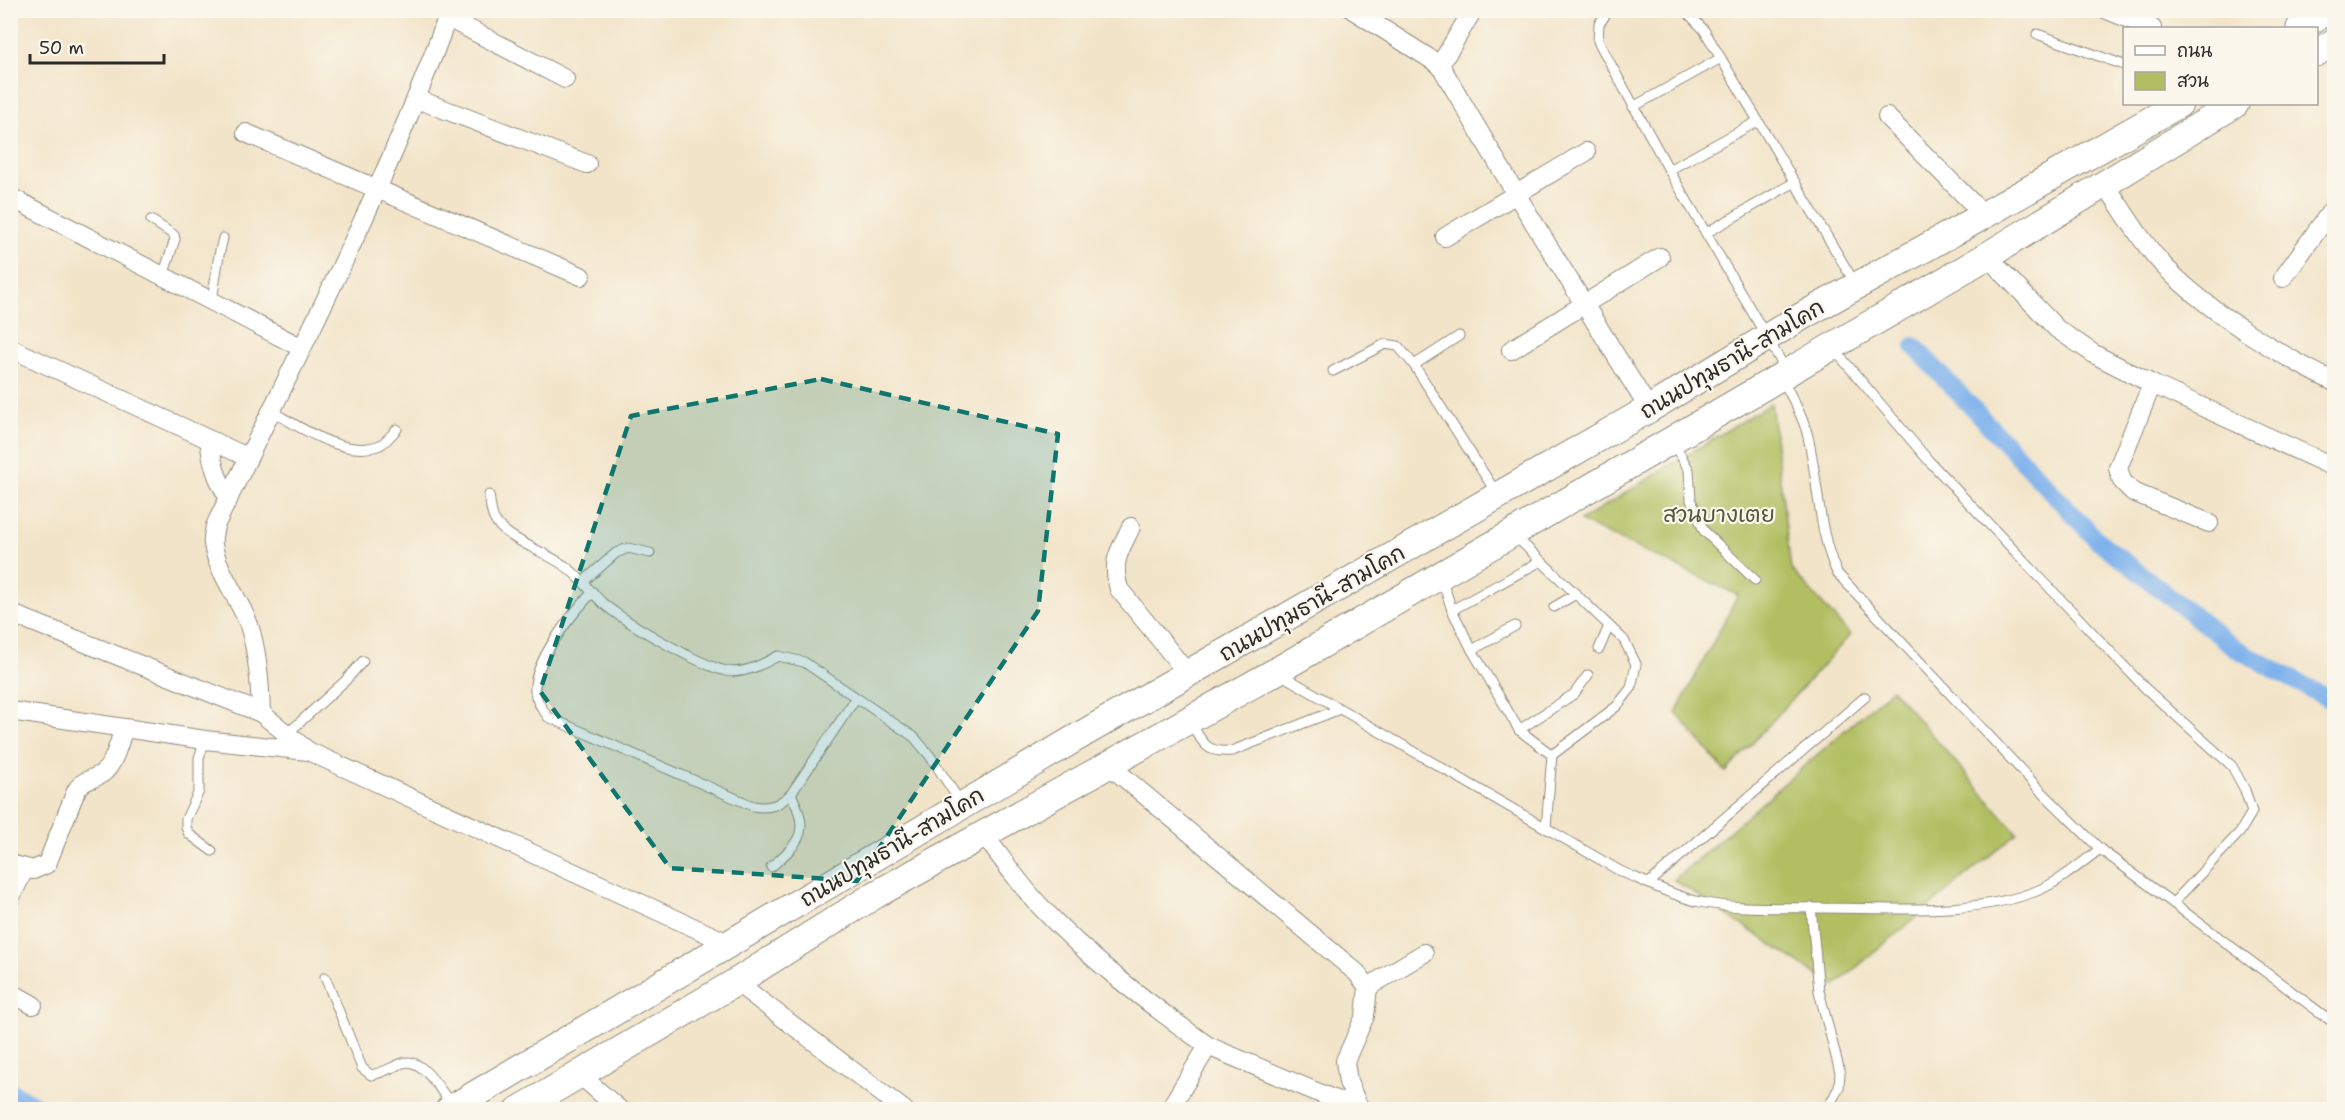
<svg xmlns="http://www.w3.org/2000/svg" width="2345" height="1120" font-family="'Shantell Sans','Playpen Sans Thai',sans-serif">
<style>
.green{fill:#b1bf62;stroke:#6e7546;stroke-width:1.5}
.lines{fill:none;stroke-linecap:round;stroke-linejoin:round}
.canal{stroke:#7fb2ec;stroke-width:18}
.service-casing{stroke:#8e887a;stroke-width:11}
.minor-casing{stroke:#8e887a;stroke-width:20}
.primary-casing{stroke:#8e887a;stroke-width:29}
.service{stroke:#fff;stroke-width:9}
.minor{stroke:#fff;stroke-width:18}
.primary{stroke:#fff;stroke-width:27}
.marked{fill:#0f766e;fill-opacity:0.2;stroke:#0f766e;stroke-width:4.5;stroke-dasharray:12 8;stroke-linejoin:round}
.labels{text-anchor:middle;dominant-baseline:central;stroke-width:4.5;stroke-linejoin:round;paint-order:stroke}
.street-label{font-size:22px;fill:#2b2b2b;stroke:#fbf7ec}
.park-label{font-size:22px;fill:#53573c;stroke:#fbf7ec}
</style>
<rect width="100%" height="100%" fill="#fbf7ec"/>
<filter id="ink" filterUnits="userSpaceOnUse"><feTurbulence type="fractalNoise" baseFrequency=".0167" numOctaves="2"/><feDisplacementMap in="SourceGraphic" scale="12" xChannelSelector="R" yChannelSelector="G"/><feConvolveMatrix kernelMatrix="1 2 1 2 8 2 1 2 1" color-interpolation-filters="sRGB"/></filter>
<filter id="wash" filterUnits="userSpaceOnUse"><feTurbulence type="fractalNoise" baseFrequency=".008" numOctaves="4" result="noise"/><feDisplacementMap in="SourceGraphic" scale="24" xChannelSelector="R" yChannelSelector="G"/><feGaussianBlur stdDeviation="1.35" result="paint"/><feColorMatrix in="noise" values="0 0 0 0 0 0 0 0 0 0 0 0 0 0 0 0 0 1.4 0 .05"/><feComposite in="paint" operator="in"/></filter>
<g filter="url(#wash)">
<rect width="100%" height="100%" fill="#f2e4c9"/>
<g class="green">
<path d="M1771,403L1791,569L1850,635L1726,772L1676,713L1738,595L1580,521Z"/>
<path d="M1892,689L2017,833L1834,986L1674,880Z"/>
</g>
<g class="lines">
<g class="canal">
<path d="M1914,346L2096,539L2235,648L2334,702"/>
<path d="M10,1091L44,1110"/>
</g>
</g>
</g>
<g filter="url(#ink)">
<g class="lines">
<defs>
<g id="service">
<path d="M1609,10L1599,24L1598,41L1669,170L1786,370"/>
<path d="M1685,10L1704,30L1856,285"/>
<path d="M2037,34L2124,65"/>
<path d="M1633,107L1721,58"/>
<path d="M1669,170L1758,121"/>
<path d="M151,220L174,235L175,239L163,276"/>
<path d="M1706,233L1795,182"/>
<path d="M212,301L219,255L223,238"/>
<path d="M1833,348L1929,461L2145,688L2232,766L2245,790L2252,812L2240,832L2174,902"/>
<path d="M1414,365L1459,336"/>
<path d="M1333,371L1385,344L1398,346L1414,365L1497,494"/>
<path d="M1782,379C1791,396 1802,414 1807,433C1819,480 1817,529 1837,573L2038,788L2100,849L2334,1023"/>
<path d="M271,411C300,427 345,459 380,445C386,442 392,434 397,429"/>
<path d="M1673,442L1689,470L1691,500L1704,531L1755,580"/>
<path d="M489,495C491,504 490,514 496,522C508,540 551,554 569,569C583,580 592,594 605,605C627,623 699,665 726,671C744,675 762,664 778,656L804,662L914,737L930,756L961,803"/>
<path d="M1441,577L1452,610L1472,650L1519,730L1552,755L1617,706L1631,688L1636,664L1624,640L1515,536"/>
<path d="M583,582L616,553L628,548L650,553"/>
<path d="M593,592C573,612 532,663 535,692C536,702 543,709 548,717L753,806C770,809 779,805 791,794L856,698"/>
<path d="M1554,607L1576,594"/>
<path d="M1452,610L1541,561"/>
<path d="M1599,649L1609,626"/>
<path d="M1472,650L1515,626"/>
<path d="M1280,674L1620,871C1646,882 1673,896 1700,902C1740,910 1783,907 1823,908C1891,908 1976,916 2039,890C2062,880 2080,864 2100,849"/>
<path d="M1190,722C1204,743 1204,753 1232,751L1340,709"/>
<path d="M1519,730L1574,694L1588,675"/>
<path d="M287,734L345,681L363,661"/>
<path d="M205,740L199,758V791L186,819V827L189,834L212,851"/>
<path d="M1546,828L1552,755"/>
<path d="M771,867C801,841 810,832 791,794"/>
<path d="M1649,883L1865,697"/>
<path d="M1811,907L1819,991L1840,1072L1839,1087L1827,1110"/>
<path d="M325,977L362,1068L371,1075C383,1073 392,1067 403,1063C422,1056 441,1092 452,1105"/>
</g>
<g id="minor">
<path d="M1353,10L1440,65"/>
<path d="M1473,10L1440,65L1516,194L1649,409"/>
<path d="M2107,10L2152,28"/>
<path d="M448,18L565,79"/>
<path d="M417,99L587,164"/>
<path d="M1887,117L1983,214"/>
<path d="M246,133L581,276"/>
<path d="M2105,184C2125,213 2143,245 2167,269C2212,314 2278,354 2334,382"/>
<path d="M10,197L302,348"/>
<path d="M1445,237L1586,152"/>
<path d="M1987,256L2057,329L2094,354L2152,384L2334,467"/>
<path d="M2283,278L2334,207"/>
<path d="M10,348L247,457"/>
<path d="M1511,350L1660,257"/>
<path d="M2152,384L2118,468L2122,481L2133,492L2209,523"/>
<path d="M209,440C212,462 216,479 229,498"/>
<path d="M1131,527C1119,552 1111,561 1119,589L1188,674"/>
<path d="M10,613L261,713L308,751L730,944"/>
<path d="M10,711L205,740L308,751"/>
<path d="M261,713C260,683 258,654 249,625C240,600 216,569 213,544C212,538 214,532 215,526C297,356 386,188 450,10"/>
<path d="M1109,765L1357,973L1368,987L1365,1016L1345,1061L1348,1082L1360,1110"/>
<path d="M983,834C1002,858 1019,884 1040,906C1090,960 1148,1003 1208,1046"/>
<path d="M10,864L33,870L47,864L76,791C85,777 93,781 104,772C115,762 119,742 124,728"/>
<path d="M10,899L25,868"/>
<path d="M736,982L904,1110"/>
<path d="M1368,987L1424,953"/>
<path d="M10,992L33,1005"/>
<path d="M579,1074L620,1110"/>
<path d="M1169,1110L1208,1046L1359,1110"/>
</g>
<g id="primary">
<path d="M2300,28L2327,10"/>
<path d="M2316,53L2334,42"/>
<path d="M449,1110L1086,732L1649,409L1804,315L1965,226L2179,104"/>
<path d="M519,1110L736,982L875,895L1275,672L1987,256L2235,104"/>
</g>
</defs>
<use href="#service" class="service-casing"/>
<use href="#minor" class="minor-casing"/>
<use href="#primary" class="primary-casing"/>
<use href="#service" class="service"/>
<use href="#minor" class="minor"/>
<use href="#primary" class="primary"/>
</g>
</g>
<path class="marked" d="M821,379L1058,434L1038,611L857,881L670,868L540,691L631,416Z"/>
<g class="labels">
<g class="street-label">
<text transform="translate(1732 359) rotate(-31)">ถนนปทุมธานี-สามโคก</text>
<text transform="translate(1312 603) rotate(-30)">ถนนปทุมธานี-สามโคก</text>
<text transform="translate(892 847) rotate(-31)">ถนนปทุมธานี-สามโคก</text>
</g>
<g class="park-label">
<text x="1719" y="514">สวนบางเตย</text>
</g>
</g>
<rect width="2345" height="1120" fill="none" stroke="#fbf7ec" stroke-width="36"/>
<rect x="2123" y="27" width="195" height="78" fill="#fbf7ec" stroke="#a8a59f" stroke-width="1.5"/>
<rect x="2135" y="46" width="30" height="9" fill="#ffffff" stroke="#a8a59f" stroke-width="1.5"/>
<text x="2177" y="57" font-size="18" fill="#2b2b2b">ถนน</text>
<rect x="2135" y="72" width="30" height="18" fill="#b1bf62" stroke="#a8a59f" stroke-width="1.5"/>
<text x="2177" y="87" font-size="18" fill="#2b2b2b">สวน</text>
<path d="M30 54v9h134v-9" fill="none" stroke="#2b2b2b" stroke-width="3"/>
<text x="39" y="54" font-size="18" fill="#2b2b2b" stroke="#fbf7ec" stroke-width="4.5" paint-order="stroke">50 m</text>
</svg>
